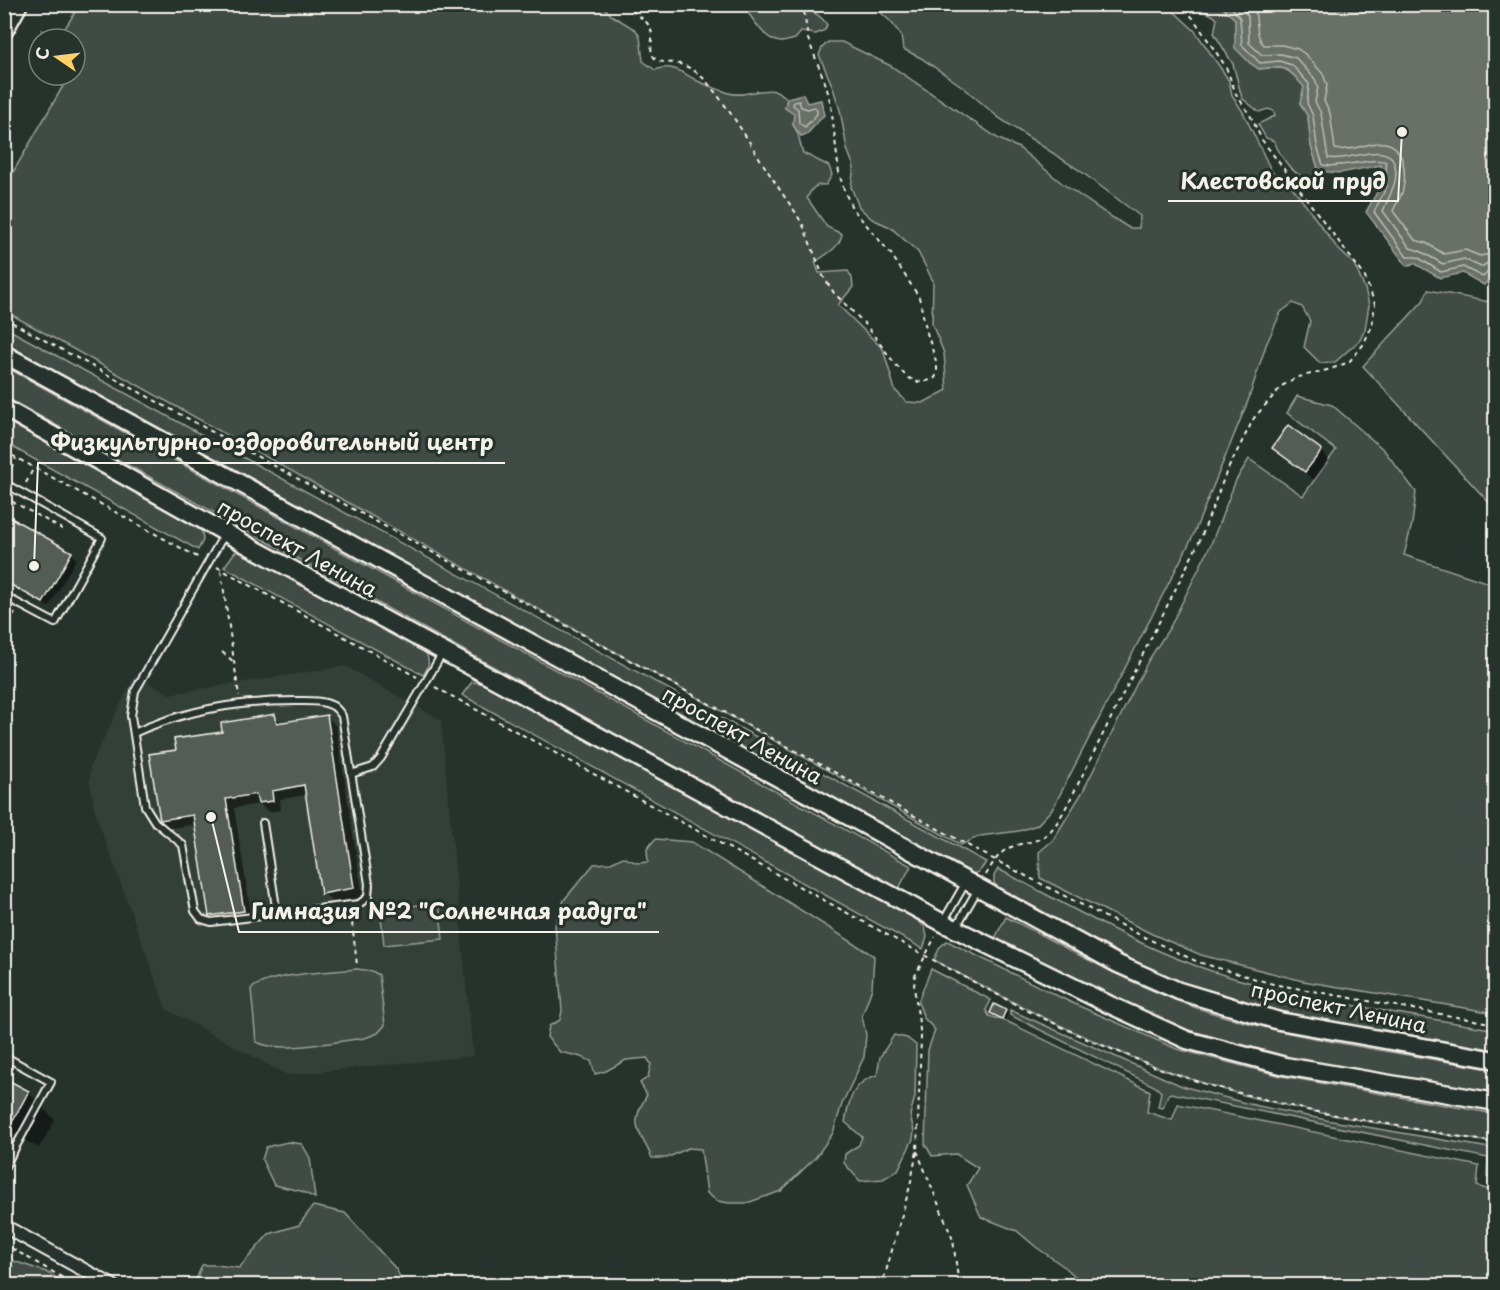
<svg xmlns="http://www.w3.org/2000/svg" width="1500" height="1290" font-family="'Playpen Sans',sans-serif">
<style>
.built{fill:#333f39}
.green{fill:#414b45;stroke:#9a9e96;stroke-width:1.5}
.water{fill:#676f68;stroke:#9fa39b;stroke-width:1.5}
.shadow{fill:#0007}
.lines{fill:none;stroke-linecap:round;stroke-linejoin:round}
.shore{stroke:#bcbdb5;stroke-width:1.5}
.building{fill:#525c55;stroke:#f4f1e8;stroke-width:1.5}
.service-casing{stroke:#f4f1e8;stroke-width:10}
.minor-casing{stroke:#f4f1e8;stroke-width:16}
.tertiary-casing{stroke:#f4f1e8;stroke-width:21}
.path{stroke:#f4f1e8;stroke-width:2;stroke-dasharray:4.5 4.5;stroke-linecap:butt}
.service{stroke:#26332d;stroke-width:6}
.minor{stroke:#26332d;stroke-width:12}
.tertiary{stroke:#26332d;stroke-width:16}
.labels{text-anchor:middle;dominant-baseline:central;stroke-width:6;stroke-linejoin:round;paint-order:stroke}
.street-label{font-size:21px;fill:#f4f1e8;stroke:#26332d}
.leader{fill:none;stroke:#f4f1e8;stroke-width:2}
.callout-dot{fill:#f4f1e8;stroke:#26332d;stroke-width:2}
.callout-label{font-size:22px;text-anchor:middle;font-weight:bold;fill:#f4f1e8;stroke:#26332d;stroke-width:6;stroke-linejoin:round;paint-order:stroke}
</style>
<rect width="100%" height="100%" fill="#26332d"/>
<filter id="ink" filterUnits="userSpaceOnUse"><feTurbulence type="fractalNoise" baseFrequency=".0167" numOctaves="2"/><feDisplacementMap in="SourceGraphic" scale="12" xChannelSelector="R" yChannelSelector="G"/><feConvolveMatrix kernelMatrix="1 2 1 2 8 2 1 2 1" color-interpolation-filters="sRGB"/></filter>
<g filter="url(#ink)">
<path class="built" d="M345,666L441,720L473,1056L287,1075L166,1009L95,812L90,783V766L135,675L170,694Z"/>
<g class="green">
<path d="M80,4L602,5L611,15L636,30L640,37L643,61L655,70C674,62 686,76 702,83C711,87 720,90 729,93C743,98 761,87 776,91C779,92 784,96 787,98L785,108L794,114L793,125C800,133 799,143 803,153L829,166L832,175L826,185C815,184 812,188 807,198L827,227L842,234C840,248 825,255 815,262L819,273L848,271L852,278L853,287L838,305L883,349L895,390L907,402L923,403L947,390L944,353L932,324L933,281L918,252L890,227L872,219L859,207L851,187L854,167L847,149L840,110L832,85L819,55L822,48L828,42H842L891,66L999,139L1019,148L1063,184L1107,214L1129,228H1139L1140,216L1079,170L999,118L963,87L921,58L903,49L901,35L891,22L877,9L859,7L857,5H1167L1195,31L1224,73L1229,81L1232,95L1243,112L1272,172L1290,184L1338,249L1354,264L1365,289L1369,305L1365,329L1360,340L1335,362L1320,363L1304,347L1310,321L1302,307L1293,303L1281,312L1266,345L1248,401L1192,538L1053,808L1037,825L1019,831L980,836L961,845L5,311V186L66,81L55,75H75V39H39V54L38,41L42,30L59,38Z"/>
<path d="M742,5C768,4 812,0 827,25L825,30L816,34L801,32L795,39C791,40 785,42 780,42C763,40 752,16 742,5Z"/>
<path d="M1189,5L1222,7L1235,19L1236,48L1250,63L1259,69C1286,66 1286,67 1305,87L1300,103L1308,117L1311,146L1319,171L1317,183C1294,177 1283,162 1274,141L1266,138L1258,124L1275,116L1274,111L1268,109L1259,112L1242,98L1233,64L1214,33L1217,19C1209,10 1198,12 1189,5Z"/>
<path d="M1428,290L1495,303V509L1363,366L1423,301Z"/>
<path d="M4,327L986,862C979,874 976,875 962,873L5,344Z"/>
<path d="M4,366L911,866L898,890L5,397Z"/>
<path d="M1297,396L1332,405L1384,450L1416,492L1412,524L1404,555L1495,585V1013L1303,981L1201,955L1152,934L1040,878L1039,852L1053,840L1082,793L1148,661L1170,627L1211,544L1236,480L1249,459L1303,496L1336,450L1287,413Z"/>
<path d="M5,420L196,527L202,532L203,540L198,550L5,443Z"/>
<path d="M235,552H242L426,653C430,662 429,667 423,675L224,567Z"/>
<path d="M472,682L481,683L913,916L925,927L927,937L923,949L462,695Z"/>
<path d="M655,839L692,842L874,956L872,988L862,1016L866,1035L864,1057L842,1104L833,1133L816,1157L781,1191L747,1203H729L717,1201L707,1193L701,1149L688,1148L667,1158H652C639,1129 628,1126 647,1095L640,1083L648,1077L651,1064L647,1058L626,1060L606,1071L595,1074L591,1061L578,1056L560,1052L547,1037L549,1026L560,1020L562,1011L555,925L564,900L594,864L611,863L623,857L637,863L648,862L647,849Z"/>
<path d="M998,869C1062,902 1126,940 1194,965C1287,999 1398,1012 1495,1030V1051L1311,1018L1267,1008L1187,985L1132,960L999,889L994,883V876Z"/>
<path d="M439,903L443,939L384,945L380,909Z"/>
<path d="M1006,917C1067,948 1127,983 1191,1006C1287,1039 1396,1052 1495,1070V1095L1338,1068L1242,1047L1184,1029L1125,1004L994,940Z"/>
<path d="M947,941L1070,1002L1177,1049L1281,1076L1495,1114V1143C1399,1126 1300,1114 1206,1084C1111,1054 1022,1008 934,960L940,947Z"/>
<path d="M357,969L372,971L379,975L385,1025L378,1033L365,1038C337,1041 279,1054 256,1042L251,989C269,973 332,972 357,969Z"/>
<path d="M931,969L991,1000L986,1010L989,1016L1008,1022L1150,1091L1147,1112L1172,1120L1178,1104L1479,1166L1477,1186L1495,1192V1285H1085L1066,1268L1036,1247L1017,1231L981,1217L967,1185L978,1168L956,1154L932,1156L925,1144L928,1050L935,1030L924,1018L918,1002Z"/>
<path d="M1010,1010L1182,1086L1249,1104L1326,1120L1495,1149V1179L1487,1177L1488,1158L1171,1093L1168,1095L1163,1108L1158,1107L1161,1092L1156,1087L1010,1015Z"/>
<path d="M894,1035L907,1038L916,1045L915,1097L910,1115L914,1131L913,1139L898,1170L883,1179L860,1181L844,1163L845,1154L859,1145L862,1137L845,1122C849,1099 853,1082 877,1075L880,1057Z"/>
<path d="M288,1142L302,1144L310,1158L315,1198L301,1191L274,1185L262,1160L266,1147Z"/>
<path d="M313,1206L345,1213L396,1269L404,1285H194L202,1265H217L239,1268L269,1234L299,1225Z"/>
<path d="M5,1254L11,1260L46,1272L70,1285H5Z"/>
</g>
<g class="water">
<path d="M1212,5H1495L1496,272L1484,285L1463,273L1440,278L1414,263L1407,266L1366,212L1381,185V165L1340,173L1319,171L1311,146L1308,117L1300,103L1304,87C1286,66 1286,66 1259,69L1250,63L1235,48V19L1222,7Z"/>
<path d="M803,94L807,103L821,100L824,115L807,134L801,136L793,125L794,114L785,108L787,98Z"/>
</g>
<g class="shadow">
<path d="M1274,448L1321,451L1329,460L1314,480Z"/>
<path d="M4,516L71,553L76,559L49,607L4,582Z"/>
<path d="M275,716L282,724L327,717L336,726L363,897L332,902L323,893L307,795L280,799L281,810L268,812L260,804L234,808L252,920L219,925L210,916L196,824L170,828L161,819L178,751Z"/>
<path d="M995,1006L1008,1014L1005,1020L992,1013Z"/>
<path d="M4,1080L28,1092L55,1120L39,1148L4,1129Z"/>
</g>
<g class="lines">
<g class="shore">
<path d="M1229,4L1240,18L1242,45L1260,63L1279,61L1292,65L1309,84L1307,103L1313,116L1317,146L1323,165C1341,169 1378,156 1386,162L1387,186L1374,212L1407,257H1417L1441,272L1463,267L1483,277L1490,270L1496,269"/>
<path d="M1239,4L1248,16L1249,43L1262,55L1281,54L1296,58L1315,79L1318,87L1315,102L1321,113L1328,158C1348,162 1378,144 1392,158C1402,178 1390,193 1383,211L1410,248L1420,251L1443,264L1464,259L1481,267L1488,263L1496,262"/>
<path d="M1252,4C1260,18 1253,34 1264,45H1282L1298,49L1305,54L1323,74L1327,85L1324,101L1330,113L1335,149C1349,152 1364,144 1378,143C1403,140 1407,170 1403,189C1402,197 1396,203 1393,211L1415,240L1426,243L1444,254L1465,250L1480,256L1496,253"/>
<path d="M799,101L801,107L808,109L814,107L817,109V114L805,127L799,123L798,109L793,105L794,102Z"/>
</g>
</g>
<g class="building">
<path d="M1288,425L1322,450L1305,472L1272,448Z"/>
<path d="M4,514L72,552L43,603L4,581Z"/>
<path d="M275,714L277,723L327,715L354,888L321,894L304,785L272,791L273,801L258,803L256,794L226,799L244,911L209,916L193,815L160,820L149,754L176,750L174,739L222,732L221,723Z"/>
<path d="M994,1004L1006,1010L1002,1019L990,1013Z"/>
<path d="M4,1078L29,1091L12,1122L4,1118Z"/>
</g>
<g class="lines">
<defs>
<g id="service">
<path d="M4,483L102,538L55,623L4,596"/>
<path d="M134,733C185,710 241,701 296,701C308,701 322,700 333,706C336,708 340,713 342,716L369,884L368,897L359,904L211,922L201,919L195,911L183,845L155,822L145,806L131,716L135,691L225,533"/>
<path d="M351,774L373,767L381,758L442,654"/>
<path d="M263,823L277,914"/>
<path d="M943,922L966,882"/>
<path d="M956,927L978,889"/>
<path d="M4,1056L51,1082L4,1168"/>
<path d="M4,1144L14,1150"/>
</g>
<path id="minor" d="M4,1226L113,1286"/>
<g id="tertiary">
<path d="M4,31L19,4"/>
<path d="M4,354L1118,964L1179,991L1279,1021L1496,1060"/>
<path d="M4,408L249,546L943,923L1108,1004L1187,1040L1285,1066L1496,1102"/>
</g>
</defs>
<use href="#service" class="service-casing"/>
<use href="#minor" class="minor-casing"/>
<use href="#tertiary" class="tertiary-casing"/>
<g class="path">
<path d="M625,4C632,13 648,19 651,30C655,40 646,53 657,60C662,63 669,62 675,63C687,65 698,72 706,81C740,121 763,168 794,210L803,225L823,276L834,293L866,325L895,364L907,377L917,382L927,381L935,378L937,373V364L927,333L919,297L891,254L852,208L844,190L839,173L831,105L826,85L808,39L803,4"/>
<path d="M4,318L995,860L1144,937L1198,962L1273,984L1496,1024"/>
<path d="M4,451L201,559"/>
<path d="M7,476L16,458"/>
<path d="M26,483L34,467"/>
<path d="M4,497L62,529"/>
<path d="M217,567L417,677"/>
<path d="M221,571L239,696"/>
<path d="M4,609L14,614"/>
<path d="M4,631L15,613"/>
<path d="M222,652L234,662"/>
<path d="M435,687L924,955L1024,1009L1087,1039L1153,1066L1208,1085L1307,1110L1496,1143"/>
<path d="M986,875C992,864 999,852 1011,847C1023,842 1037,843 1047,834C1057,826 1063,812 1069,802L1200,540L1226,473L1254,418L1282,386L1295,378L1331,369L1349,362L1363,345L1372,326L1375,304L1364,275L1262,140L1250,115L1236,94L1226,67L1193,18L1180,4"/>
<path d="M351,914L357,965"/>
<path d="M917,1151L953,1240L959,1286"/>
<path d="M4,1244L77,1286"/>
<path d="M878,1286L885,1275L910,1186L917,1151L921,1037L914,987L915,976L935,937"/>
</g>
<use href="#service" class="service"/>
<use href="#minor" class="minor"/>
<use href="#tertiary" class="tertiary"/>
</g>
</g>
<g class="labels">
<g class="street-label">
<text transform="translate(298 547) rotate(29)">проспект Ленина</text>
<text transform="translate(743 734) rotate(29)">проспект Ленина</text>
<text transform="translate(1339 1006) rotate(12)">проспект Ленина</text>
</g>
</g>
<path class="leader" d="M1402 132L1398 201H1168M34 566L38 463H505M211 817L239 932H659"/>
<g class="callout-dot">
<circle cx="1402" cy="132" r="6"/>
<circle cx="34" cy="566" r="6"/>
<circle cx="211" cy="817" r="6"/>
</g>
<g class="callout-label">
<text x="1283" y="189">Клестовской пруд</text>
<text x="272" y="450">Физкультурно-оздоровительный центр</text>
<text x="449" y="919">Гимназия №2 "Солнечная радуга"</text>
</g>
<rect width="1500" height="1290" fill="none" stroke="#26332d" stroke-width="24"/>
<rect x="12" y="12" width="1476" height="1266" fill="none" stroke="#f4f1e8" stroke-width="2" filter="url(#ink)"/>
<g transform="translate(57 57) rotate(284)"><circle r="28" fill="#26332d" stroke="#787f78" stroke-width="1.5"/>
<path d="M0-4.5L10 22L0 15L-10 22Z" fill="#ffd166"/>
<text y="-9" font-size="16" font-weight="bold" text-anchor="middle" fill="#f4f1e8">С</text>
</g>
</svg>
